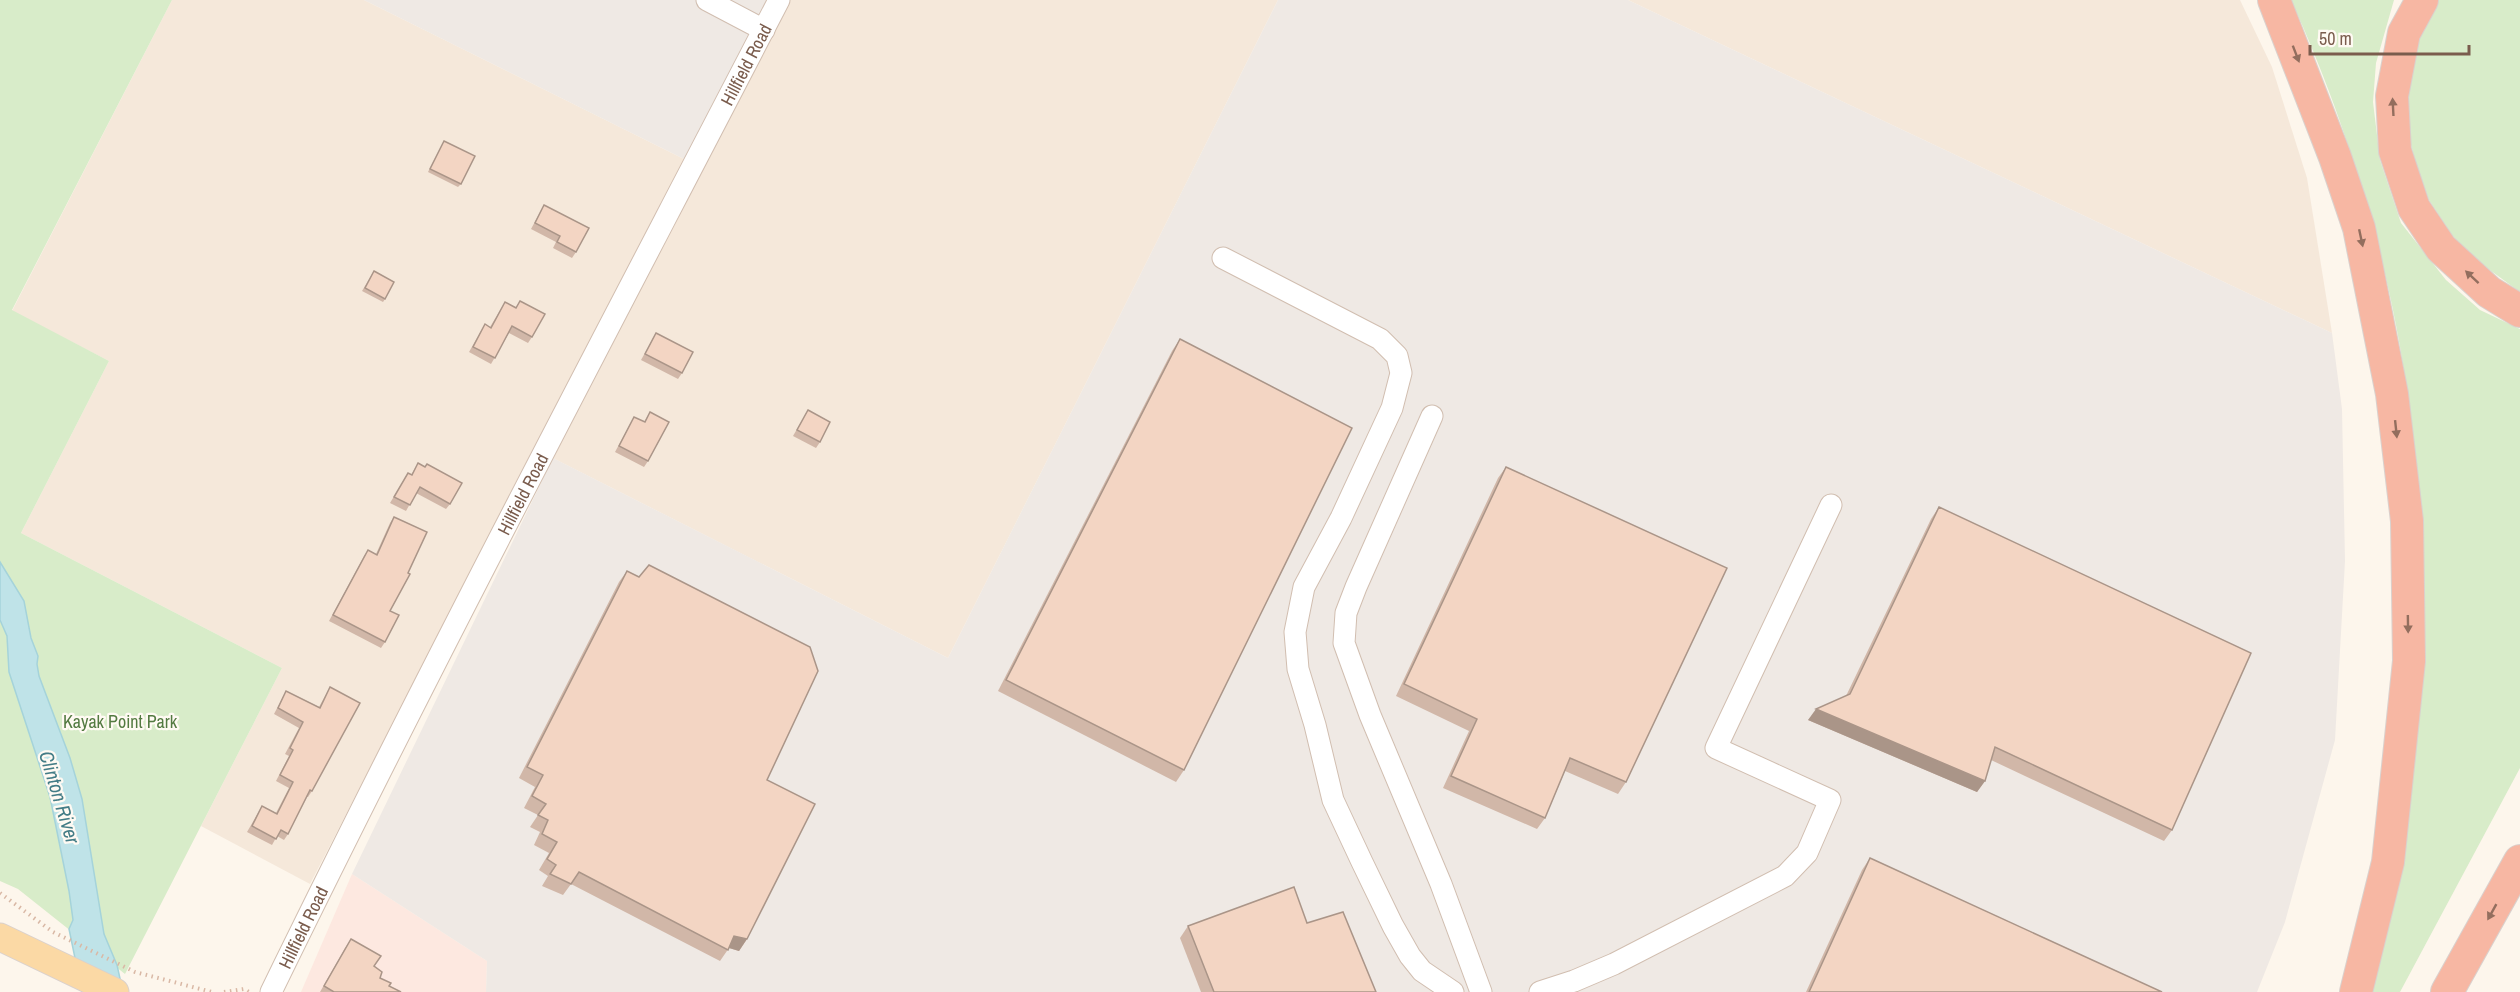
<svg xmlns="http://www.w3.org/2000/svg" width="2520" height="992" font-family="'Archivo Narrow',sans-serif">
<style>
.residential{fill:#f5e8da}
.commercial{fill:#fde8e0}
.industrial{fill:#efe9e4}
.green{fill:#d8ecc9}
.water{fill:#bfe3e8;stroke:#a5d3da;stroke-width:1.5}
.lines{fill:none;stroke-linecap:round;stroke-linejoin:round}
.minor-casing{stroke:#d1beb0;stroke-width:23}
.major-casing{stroke:#dad1cd;stroke-width:29}
.highway-casing{stroke:#dad1cd;stroke-width:34}
.path{stroke:#d9b8a5;stroke-width:4;stroke-dasharray:1.5 4.5;stroke-linecap:butt}
.minor{stroke:#fff;stroke-width:21}
.major{stroke:#fbd9a5;stroke-width:27}
.highway{stroke:#f7b7a3;stroke-width:32}
.wall{fill:#d1b7a8}
.shaded-wall{fill:#aa9588}
.building{fill:#f3d5c3;stroke:#aa9588;stroke-width:1.5}
.oneway{fill:#936e5e}
.labels{text-anchor:middle;dominant-baseline:central;stroke-width:4.5;stroke-linejoin:round;paint-order:stroke}
.street-label{font-size:18px;fill:#7a5c4d;stroke:#fffaf3}
.park-label{font-size:18px;fill:#537a41;stroke:#fffaf3}
.water-label{font-size:20px;font-style:italic;fill:#437c86;stroke:#fffaf3}
</style>
<rect width="100%" height="100%" fill="#fdf6ec"/>
<g class="residential">
<path d="M172,0H364L686,160L788,0H1278L948,658L535,449L310,884L201,826L282,668L21,533L109,361L12,311Z"/>
<path d="M1628,0H2240L2272,67L2307,178L2332,333Z"/>
</g>
<path class="commercial" d="M352,874L487,961L486,992H301Z"/>
<g class="industrial">
<path d="M364,0H769L686,160Z"/>
<path d="M1278,0H1628L2332,333L2342,409L2345,561L2335,740L2285,922L2257,992H486L487,961L352,874L553,458L948,658Z"/>
</g>
<g class="green">
<path d="M0,0H172L12,310L109,361L21,533L282,668L125,974L18,889L0,881Z"/>
<path d="M2291,0H2394L2376,63L2373,102L2380,160L2401,223L2446,280L2480,310L2520,329V768L2400,992H2371C2390,901 2413,809 2419,716C2424,650 2421,583 2416,517C2414,478 2413,439 2408,400C2392,269 2346,120 2291,0Z"/>
<path d="M2433,0H2520V292L2472,257L2452,235L2429,200L2416,163L2408,134V70L2413,46Z"/>
</g>
<path class="water" d="M0,562L24,601L31,638L38,656L37,664L39,676L70,758L82,799L104,934L117,965L123,992H82L69,929L73,920L69,891L50,797L9,672L7,636L0,620Z"/>
<g class="lines">
<defs>
<g id="minor">
<path d="M707,0L764,30"/>
<path d="M1223,258L1380,339L1397,356L1401,373L1392,408L1341,518L1304,587L1295,632L1298,669L1315,725L1333,800L1362,862L1393,926L1410,956L1422,971L1453,992"/>
<path d="M1432,416L1356,587L1346,613L1344,643L1370,715L1441,884L1481,992"/>
<path id="s1" d="M271,992C434,658 608,330 779,0"/>
<path d="M1540,992L1574,981L1614,964L1785,876L1807,853L1830,800L1716,748L1831,505"/>
</g>
<path id="major" d="M0,937L115,992"/>
<g id="highway">
<path d="M2274,0L2335,157L2359,228L2392,394L2407,521L2409,661L2388,862L2356,992"/>
<path d="M2422,0L2404,33L2392,96L2395,151L2414,208L2441,248L2489,292L2520,311"/>
<path d="M2447,992L2520,861"/>
</g>
</defs>
<use href="#minor" class="minor-casing"/>
<use href="#major" class="major-casing"/>
<use href="#highway" class="highway-casing"/>
<g class="path">
<path d="M0,893L53,932L135,972L212,992"/>
<path d="M224,992L244,989L249,992"/>
</g>
<use href="#minor" class="minor"/>
<use href="#major" class="major"/>
<use href="#highway" class="highway"/>
</g>
<g class="wall">
<path d="M444,141L461,184L458,187L428,172Z"/>
<path d="M544,205L576,252L572,258L553,248L556,242L531,229Z"/>
<path d="M374,271L385,299L383,302L362,291Z"/>
<path d="M520,301L532,337L528,343L509,333L491,364L469,352L485,324L490,327L505,302L516,307Z"/>
<path d="M656,333L682,373L678,379L641,360Z"/>
<path d="M1180,339L1184,770L1176,782L998,691L1172,351Z"/>
<path d="M808,410L820,442L816,448L793,436Z"/>
<path d="M650,412L648,461L644,467L615,452L634,417L644,422Z"/>
<path d="M418,463L425,467L427,464L450,504L446,509L416,493L406,511L390,503L408,473L411,475Z"/>
<path d="M1506,467L1626,782L1618,794L1565,771L1545,818L1537,829L1443,788L1469,731L1396,696L1498,478Z"/>
<path d="M1939,507L2172,830L2164,841L1991,760L1985,781L1977,792L1808,720L1846,696L1931,519Z"/>
<path d="M394,517L390,611L385,642L381,648L329,621L364,556L368,550L376,554L390,523Z"/>
<path d="M627,571L767,780L747,939L739,951L729,948L720,961L571,884L563,895L542,886L548,876L539,870L549,853L534,845L540,832L530,827L538,815L524,808L535,787L519,778L619,582Z"/>
<path d="M330,687L312,791L308,797H307L288,834L284,840L277,836L272,845L247,832L262,806L276,813L289,788L276,781L289,756L285,754L299,728L274,714L286,691L319,707Z"/>
<path d="M1870,858L2162,992H1806L1862,870Z"/>
<path d="M1307,923L1376,992H1201L1180,938L1188,926Z"/>
<path d="M351,939L374,966L380,978L389,986L401,992H320L345,948Z"/>
</g>
<g class="shaded-wall">
<path d="M1816,709L1985,781L1977,792L1808,720Z"/>
<path d="M734,936L747,939L739,951L726,947Z"/>
</g>
<g class="building">
<path d="M444,141L475,156L461,184L430,169Z"/>
<path d="M544,205L589,228L576,252L557,242L560,236L535,223Z"/>
<path d="M374,271L394,282L385,299L365,288Z"/>
<path d="M520,301L545,314L532,337L512,326L495,358L473,347L485,324L491,328L505,302L516,308Z"/>
<path d="M656,333L693,352L682,373L645,354Z"/>
<path d="M1180,339L1352,428L1184,770L1006,680Z"/>
<path d="M808,410L830,422L820,442L797,430Z"/>
<path d="M650,412L669,422L648,461L619,446L634,417L645,422Z"/>
<path d="M418,463L425,467L427,464L462,483L450,504L420,487L410,505L394,497L408,473L412,475Z"/>
<path d="M1506,467L1727,568L1626,782L1570,758L1545,818L1451,776L1477,719L1404,684Z"/>
<path d="M1939,507L2251,653L2172,830L1995,747L1985,781L1816,709L1850,694Z"/>
<path d="M394,517L427,532L408,573L410,574L390,611L399,615L385,642L333,615L368,550L377,555Z"/>
<path d="M649,565L810,647L818,671L767,780L815,804L747,939L734,936L728,950L579,872L571,884L550,874L556,865L547,859L557,842L542,834L548,820L538,815L546,804L532,796L543,775L527,767L627,571L639,577Z"/>
<path d="M330,687L360,703L312,791L310,790L288,834L281,830L276,839L252,826L262,806L277,814L293,782L280,775L293,750L290,748L303,722L278,708L286,691L320,708Z"/>
<path d="M1870,858L2162,992H1809Z"/>
<path d="M1294,887L1307,923L1343,912L1376,992H1214L1188,926Z"/>
<path d="M351,939L381,956L374,966L382,972L380,978L391,983L389,986L401,992H334L324,986Z"/>
</g>
<defs><path id="oneway-solid" d="M-6-.8H1V-3.2L6.5 0L1 3.2V.8H-6Z" transform="scale(1.5)"/></defs>
<g class="oneway">
<use href="#oneway-solid" transform="translate(2296 54) rotate(69)"/>
<use href="#oneway-solid" transform="translate(2393 107) rotate(-93)"/>
<use href="#oneway-solid" transform="translate(2361 238) rotate(78)"/>
<use href="#oneway-solid" transform="translate(2472 277) rotate(-137)"/>
<use href="#oneway-solid" transform="translate(2396 429) rotate(84)"/>
<use href="#oneway-solid" transform="translate(2408 624) rotate(89)"/>
<use href="#oneway-solid" transform="translate(2492 912) rotate(119)"/>
</g>
<g class="labels">
<g class="street-label">
<text stroke="none"><textPath href="#s1" startOffset="1042">Hillfield Road</textPath></text>
<text stroke="none"><textPath href="#s1" startOffset="558">Hillfield Road</textPath></text>
<text stroke="none"><textPath href="#s1" startOffset="72">Hillfield Road</textPath></text>
</g>
<g class="park-label">
<text x="120" y="721">Kayak Point Park</text>
</g>
<g class="water-label">
<text transform="translate(60 797) rotate(73)">Clinton River</text>
</g>
</g>
<path d="M2310 45v9h159v-9" fill="none" stroke="#7a5c4d" stroke-width="3"/>
<text x="2319" y="45" font-size="18" fill="#7a5c4d" stroke="#fffaf3" stroke-width="4.5" paint-order="stroke">50 m</text>
</svg>
